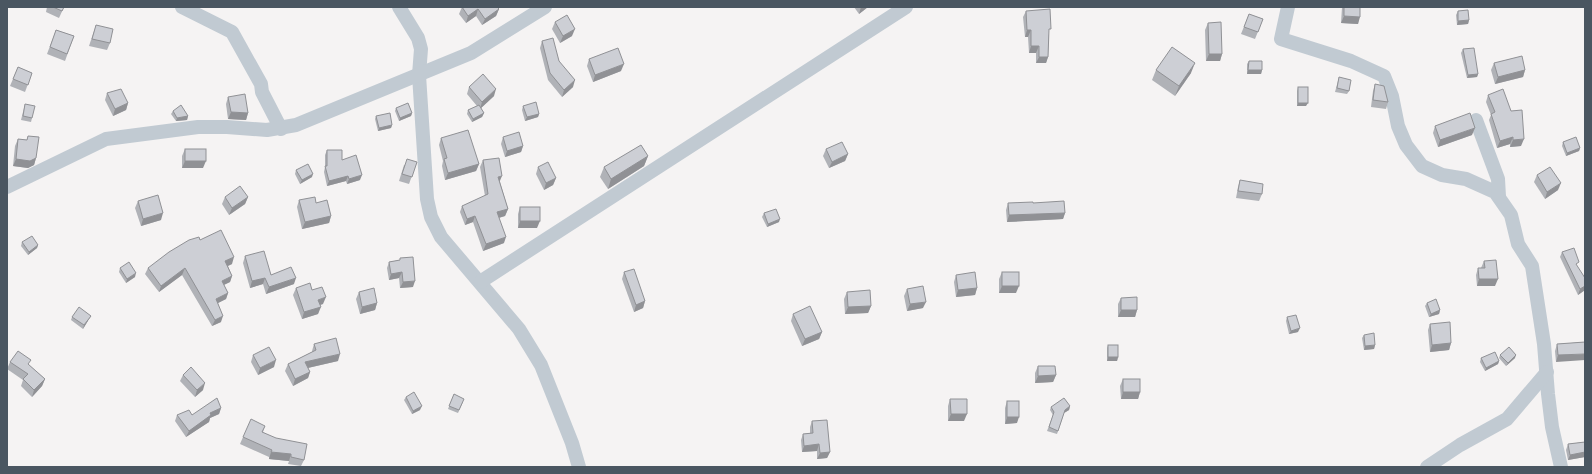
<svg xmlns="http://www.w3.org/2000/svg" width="1592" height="474" font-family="Arial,sans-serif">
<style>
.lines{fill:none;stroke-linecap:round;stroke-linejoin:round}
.minor{stroke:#c1cad2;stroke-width:14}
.wall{fill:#b0b2b7}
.shaded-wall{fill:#909195}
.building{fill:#cdcfd5;stroke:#909195}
</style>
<rect width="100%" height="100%" fill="#f5f3f3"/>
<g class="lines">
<g class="minor">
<path d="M182,7L232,32L261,84L262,92L281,129"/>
<path d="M399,7L418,38L421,49L419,75L427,199L431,217L441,237L519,329L541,365L572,443L579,467"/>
<path d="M1288,7L1281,39L1351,61L1384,76L1392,96L1398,126L1406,145L1422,166L1442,175L1466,179L1495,192L1511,215L1518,244L1532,266L1544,344L1548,394L1552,427L1561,467"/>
<path d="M1476,120L1498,179L1499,197"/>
<path d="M7,187L106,139L198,127H227L267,130L296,125L471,53L545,7"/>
<path d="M480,282L906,7"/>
<path d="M1427,467L1460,445L1507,419L1547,372"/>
</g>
</g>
<g class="wall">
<path d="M47,7H64L59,18L46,12Z"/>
<path d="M462,7L499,9L496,16L482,25L476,16L466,23L459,14Z"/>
<path d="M854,7H868L859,14Z"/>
<path d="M1342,7H1360L1358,24L1341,23Z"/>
<path d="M1026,11L1049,35L1048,57L1046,63H1036V53H1029L1028,37H1025L1023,17Z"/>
<path d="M1458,11L1469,20L1468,24L1457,25L1456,15Z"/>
<path d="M1249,14L1263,19L1255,39L1241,34Z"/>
<path d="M555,22L572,36L560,43L552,29Z"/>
<path d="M1208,23L1222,54L1220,61H1206L1205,30Z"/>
<path d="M96,25L110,43L107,50L89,46Z"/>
<path d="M56,30L74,36L65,61L47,54Z"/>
<path d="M542,41L559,61L573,87L562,97L548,80L540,48Z"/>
<path d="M1463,49L1478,74L1477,77L1467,78L1461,53Z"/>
<path d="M589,59L621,71L593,82L587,66Z"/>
<path d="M1249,61L1262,70L1261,74H1247V64Z"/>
<path d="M1494,63L1525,70L1523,77L1495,84L1491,70Z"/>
<path d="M18,67L32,73L25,92L10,86Z"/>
<path d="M1156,70L1191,73L1175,96L1152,80Z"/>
<path d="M1339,77L1349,91L1347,94L1335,92Z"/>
<path d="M1375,84L1388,102L1386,109L1371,107L1373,91Z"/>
<path d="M469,87L494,96L481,108L484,113L482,117L472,122L467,114L468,110L477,106L467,94Z"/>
<path d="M1298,87L1306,106H1297V91Z"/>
<path d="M107,93L128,103L126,110L113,116L105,100Z"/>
<path d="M1488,95L1511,111L1521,146L1510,147V144L1497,148L1489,120L1491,115L1486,102Z"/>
<path d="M228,97L248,113L246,120L228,119L226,104Z"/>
<path d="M25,104L32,118L31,122L21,120Z"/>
<path d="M523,106L539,114L538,117L525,121L522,110Z"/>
<path d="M396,108L412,113L411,116L399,121L395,111Z"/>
<path d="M173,111L188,116L187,120L176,121L171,114Z"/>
<path d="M376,116L392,125L391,128L378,131L375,119Z"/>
<path d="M1435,126L1472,135L1438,147L1433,133Z"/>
<path d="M28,136L36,158L34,165L28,168L13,166L15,146L18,139L27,140Z"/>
<path d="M503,137L523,146L521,152L505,157L501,144Z"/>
<path d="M441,138L479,164L476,171L445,180L442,166L443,161L439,145Z"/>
<path d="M1563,142L1580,148L1579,151L1566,156L1562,146Z"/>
<path d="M185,149L203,168H182V156Z"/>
<path d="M826,149L848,154L845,161L829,168L823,156Z"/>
<path d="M327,150L342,160L360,180L347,184L346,181L327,186L324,172L325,167V155Z"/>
<path d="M648,156L644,166L608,189L600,177L604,167Z"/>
<path d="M483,160L500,182L508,209L505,216L499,218L504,243L483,251L473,222L465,225L460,212L462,206L485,196L480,167Z"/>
<path d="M417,162L409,184L399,181L404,165Z"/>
<path d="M538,167L556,178L553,185L544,190L536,174Z"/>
<path d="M296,170L312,177L300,184L295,174Z"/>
<path d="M1537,175L1558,190L1545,199L1534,182Z"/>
<path d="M1240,180L1262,194L1259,201L1236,198L1238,187Z"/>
<path d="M225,197H248L245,204L229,215L222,204Z"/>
<path d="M299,200L316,203L331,216L329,223L302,229L297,207Z"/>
<path d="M138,201L161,220L141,226L135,208Z"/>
<path d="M1008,203H1033L1065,213L1063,219L1007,222L1006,210Z"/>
<path d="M520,207L537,228H518V214Z"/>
<path d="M764,213L779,222L767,227L762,217Z"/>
<path d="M200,240L232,264L228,266L232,276L230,282L224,285L228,293L226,299L218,303L221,322L212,326L182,275L159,292L145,274L148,268Z"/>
<path d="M22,242L38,245L37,248L28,255L21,246Z"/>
<path d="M1562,252L1585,278V290L1578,295L1560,257Z"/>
<path d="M245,256L271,275L294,284L266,294L263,284L250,288L243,263Z"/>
<path d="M400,258L413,287L400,288L399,278L389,280L387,268L389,262L400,260Z"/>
<path d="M1484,261L1495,286H1477L1476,275L1478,268H1481Z"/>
<path d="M120,268L135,277L126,283L119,272Z"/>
<path d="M624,272L645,301L643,308L634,312L622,279Z"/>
<path d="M1002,272L1016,293H999V279Z"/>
<path d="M956,275L977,288L975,295L956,297L954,282Z"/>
<path d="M296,288L312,290L323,304L320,305L318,314L302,319L293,295Z"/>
<path d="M907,289L923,308L907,311L904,296Z"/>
<path d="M359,292L377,303L375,310L360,314L356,299Z"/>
<path d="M847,292L871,306L868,313L845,314L844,299Z"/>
<path d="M1121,298L1137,310L1135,317H1118V304Z"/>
<path d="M1427,303L1440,310L1439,314L1429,317L1425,306Z"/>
<path d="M793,314L822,332L819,339L802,346L791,321Z"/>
<path d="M91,316L89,319L83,329L71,320L72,317Z"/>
<path d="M1287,317L1298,332L1289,334L1286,321Z"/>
<path d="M1430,324L1451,343L1449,350L1430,352L1428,330Z"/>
<path d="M1364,335L1375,345L1374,349L1364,350L1362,338Z"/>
<path d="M1585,342L1556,362L1555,351L1557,344Z"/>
<path d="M314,344L338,361L308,368L310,372L308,378L293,386L285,371L288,364L312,352V351Z"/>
<path d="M1108,345L1118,357L1117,361H1107V348Z"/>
<path d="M253,355L274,367L258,375L251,362Z"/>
<path d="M1500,355L1515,358L1506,366L1499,358Z"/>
<path d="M1481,358L1499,361L1498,364L1485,371L1480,362Z"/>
<path d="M10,362L29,365L45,379L42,386L32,397L21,386L23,380L7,369Z"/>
<path d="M1038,366L1056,375L1053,382L1035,383V373Z"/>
<path d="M183,375L203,390L195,397L180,381Z"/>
<path d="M1123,379L1140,392L1138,399H1121L1120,386Z"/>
<path d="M454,394L463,402L458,413L448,409Z"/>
<path d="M406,397L420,410L412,414L404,400Z"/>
<path d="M950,399L964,421H948V406Z"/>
<path d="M1007,401L1017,423L1005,424V408Z"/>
<path d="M1070,406L1069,410L1064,413L1057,434L1047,431L1053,415L1050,410L1051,407Z"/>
<path d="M221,408L219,414L210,418L209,422L186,437L175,421L177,415H192Z"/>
<path d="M812,421L830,452L827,458L817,459V451L802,452L801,440L803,434L810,433V427Z"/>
<path d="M265,426L263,432L304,460L301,466L288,464L289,461L269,459V457L240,444L243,437Z"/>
<path d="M1585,442V457L1568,460L1566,450L1568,444Z"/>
</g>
<g class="shaded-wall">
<path d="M861,7H868L859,14Z"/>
<path d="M478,9L476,16L466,23L468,16Z"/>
<path d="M499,9L496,16L482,25L485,19Z"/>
<path d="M1344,16L1360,17L1358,24L1341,23Z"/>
<path d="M1469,20L1468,24L1457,25L1458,21Z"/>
<path d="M575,29L572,36L560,43L563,36Z"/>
<path d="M1027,30H1031L1028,37H1025Z"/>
<path d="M1031,46H1039L1036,53H1029Z"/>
<path d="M1209,54H1222L1220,61H1206Z"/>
<path d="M1039,57H1048L1046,63H1036Z"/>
<path d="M1195,63L1191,73L1175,96L1179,86Z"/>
<path d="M624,64L621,71L593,82L595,75Z"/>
<path d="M1248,70H1262L1261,74H1247Z"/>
<path d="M1525,70L1523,77L1495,84L1498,77Z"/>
<path d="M1478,74L1477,77L1467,78L1468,75Z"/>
<path d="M575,80L573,87L562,97L564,90Z"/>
<path d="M496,89L494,96L480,109L482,102Z"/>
<path d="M128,103L126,110L113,116L115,109Z"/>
<path d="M1298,103H1308L1306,106H1297Z"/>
<path d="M231,112L248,113L246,120L228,119Z"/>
<path d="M412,113L411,116L399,121L400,118Z"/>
<path d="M484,113L482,117L472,122L473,119Z"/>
<path d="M539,114L538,117L525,121L527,117Z"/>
<path d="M188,116L187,120L176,121L177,118Z"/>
<path d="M392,125L391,128L378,131L379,128Z"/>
<path d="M1475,128L1472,135L1438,147L1440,140Z"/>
<path d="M1513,137L1510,144L1497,148L1500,141Z"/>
<path d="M1524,139L1521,146L1510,147L1513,140Z"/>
<path d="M523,146L521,152L505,157L507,151Z"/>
<path d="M1580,148L1579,151L1566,156L1567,153Z"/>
<path d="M848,154L845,161L829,168L832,162Z"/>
<path d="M648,156L644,166L608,189L611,179Z"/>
<path d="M36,158L34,165L28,168L13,166L16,159Z"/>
<path d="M185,161H206L203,168H182Z"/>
<path d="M479,164L476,171L445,180L448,173Z"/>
<path d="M313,174L312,177L300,184L302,180Z"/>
<path d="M362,175L360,180L347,184L349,179Z"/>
<path d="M348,176L346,181L327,186L329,181Z"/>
<path d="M502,176L499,183L498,177Z"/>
<path d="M556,178L553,185L544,190L546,183Z"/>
<path d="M1561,183L1558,190L1545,199L1547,192Z"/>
<path d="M248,197L245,204L229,215L232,208Z"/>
<path d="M508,209L505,216L494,219L497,212Z"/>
<path d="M163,213L161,220L141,226L143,219Z"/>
<path d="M1065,213L1063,219L1007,222L1009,215Z"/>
<path d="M331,216L329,223L302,229L305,222Z"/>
<path d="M475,216L473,222L465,225L467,219Z"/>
<path d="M780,219L779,222L767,227L768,224Z"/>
<path d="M520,221H540L537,228H518Z"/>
<path d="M506,237L504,243L483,251L486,244Z"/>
<path d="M38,245L37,248L28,255L29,252Z"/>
<path d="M234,257L232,264L223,268L225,261Z"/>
<path d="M185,268L182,275L159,292L161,286Z"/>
<path d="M402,272L399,278L389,280L391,274Z"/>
<path d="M136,273L135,277L126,283L127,279Z"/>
<path d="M232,276L230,282L219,287L222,281Z"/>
<path d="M265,278L263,284L250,288L252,281Z"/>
<path d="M296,278L294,284L266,294L269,287Z"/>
<path d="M1479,279H1498L1495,286H1477Z"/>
<path d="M415,281L413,287L400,288L403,282Z"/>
<path d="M1002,286H1019L1016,293H999Z"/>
<path d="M1585,286V290L1578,295L1580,289Z"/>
<path d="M977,288L975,295L956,297L958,290Z"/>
<path d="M228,293L226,299L214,305L216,299Z"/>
<path d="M326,297L323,304L316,306L318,300Z"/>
<path d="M645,301L643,308L634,312L636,305Z"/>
<path d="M926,302L923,308L907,311L910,304Z"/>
<path d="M377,303L375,310L360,314L362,307Z"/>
<path d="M871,306L868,313L845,314L848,307Z"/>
<path d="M321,307L318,314L302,319L304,312Z"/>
<path d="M1121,310H1137L1135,317H1118Z"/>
<path d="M1440,310L1439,314L1429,317L1431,314Z"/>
<path d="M91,316L89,319L83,329L84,325Z"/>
<path d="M223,316L221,322L212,326L215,320Z"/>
<path d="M1300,328L1298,332L1289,334L1291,331Z"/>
<path d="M822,332L819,339L802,346L805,339Z"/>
<path d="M1451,343L1449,350L1430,352L1432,345Z"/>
<path d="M1375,345L1374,349L1364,350L1365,346Z"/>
<path d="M340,354L338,361L303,369L305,362Z"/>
<path d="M1585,354V360L1556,362L1558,355Z"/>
<path d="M1516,355L1515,358L1506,366L1508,363Z"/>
<path d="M1108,357H1118L1117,361H1107Z"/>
<path d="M276,360L274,367L258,375L260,368Z"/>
<path d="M1499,361L1498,364L1485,371L1486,368Z"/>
<path d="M310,372L308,378L293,386L295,379Z"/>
<path d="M1056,375L1053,382L1035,383L1038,376Z"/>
<path d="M45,379L42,386L32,397L34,390Z"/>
<path d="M205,383L203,390L195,397L197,390Z"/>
<path d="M1123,392H1140L1138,399H1121Z"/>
<path d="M422,406L420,410L412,414L413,411Z"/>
<path d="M1070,406L1069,410L1064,413L1065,410Z"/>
<path d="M221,408L219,414L210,418L209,422L186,437L189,431L210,413Z"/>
<path d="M951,414H967L964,421H948Z"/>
<path d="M1007,417H1019L1017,423L1005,424Z"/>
<path d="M819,444L817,451L802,452L804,446Z"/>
<path d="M271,452L291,454L289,461L269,459Z"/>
<path d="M830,452L827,458L817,459L820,453Z"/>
<path d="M1585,452V457L1568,460L1570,455Z"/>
</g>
<g class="building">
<path d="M53,7H64L62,11Z"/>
<path d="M462,7H497L499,9L485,19L478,9L468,16Z"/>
<path d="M1344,7H1360V17L1344,16Z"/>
<path d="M1050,9L1051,29H1049L1048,57H1039V46H1031V30H1027L1026,11Z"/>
<path d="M1468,10L1469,20L1458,21V11Z"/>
<path d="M1249,14L1263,19L1258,32L1244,27Z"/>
<path d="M567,15L575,29L563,36L555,22Z"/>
<path d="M1221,22L1222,54H1209L1208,23Z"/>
<path d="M96,25L113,29L110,43L92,39Z"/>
<path d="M56,30L74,36L67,54L50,47Z"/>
<path d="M553,38L559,61L575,80L564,90L550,73L542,41Z"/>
<path d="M1172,47L1195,63L1179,86L1156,70Z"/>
<path d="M618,48L624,64L595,75L589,59Z"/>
<path d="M1474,48L1478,74L1468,75L1463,49Z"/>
<path d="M1522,56L1525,70L1498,77L1494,63Z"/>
<path d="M1249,61H1262V70H1248Z"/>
<path d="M18,67L32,73L28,85L13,79Z"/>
<path d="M483,74L496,89L482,102L469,87Z"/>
<path d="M1339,77L1351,80L1349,91L1337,88Z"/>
<path d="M1375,84L1384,86L1388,102L1373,100Z"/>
<rect x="1298" y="87" width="10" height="16"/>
<path d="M121,89L128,103L115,109L107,93Z"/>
<path d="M1503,89L1511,111L1522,110L1524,139L1513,140V137L1500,141L1491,114L1495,112L1488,95Z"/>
<path d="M245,94L248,113L231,112L228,97Z"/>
<path d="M536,102L539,114L527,117L523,106Z"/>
<path d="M408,103L412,113L400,118L396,108Z"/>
<path d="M25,104L35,106L32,118L23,116Z"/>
<path d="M181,105L188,116L177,118L173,111Z"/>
<path d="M479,105L484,113L473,119L468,110Z"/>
<path d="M390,113L392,125L379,128L376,116Z"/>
<path d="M1470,113L1475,128L1440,140L1435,126Z"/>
<path d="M468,130L479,164L448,173L444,159L447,158L441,138Z"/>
<path d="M519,132L523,146L507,151L503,137Z"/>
<path d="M28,136L39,137L36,158L30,161L16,159L18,139L27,140Z"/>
<path d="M1576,137L1580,148L1567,153L1563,142Z"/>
<path d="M842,142L848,154L832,162L826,149Z"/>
<path d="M641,145L648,156L611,179L604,167Z"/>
<rect x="185" y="149" width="21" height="12"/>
<path d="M327,150H342V160L356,155L362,175L349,179L348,176L329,181L325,166H327Z"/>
<path d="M499,158L502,176L498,177L508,209L497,212L506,237L486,244L475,216L467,219L462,206L488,194L483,160Z"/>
<path d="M407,159L417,162L412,177L402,174Z"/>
<path d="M548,162L556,178L546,183L538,167Z"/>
<path d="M308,164L313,174L302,180L296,170Z"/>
<path d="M1550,167L1561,183L1547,192L1537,175Z"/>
<path d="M1240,180L1263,184L1262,194L1238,191Z"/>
<path d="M240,186L248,197L232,208L225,197Z"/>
<path d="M158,195L163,213L143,219L138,201Z"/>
<path d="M315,197L316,203L327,200L331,216L305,222L299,200Z"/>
<path d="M1064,201L1065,213L1009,215L1008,203L1033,202V203Z"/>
<rect x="520" y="207" width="20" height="14"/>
<path d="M776,209L780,219L768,224L764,213Z"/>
<path d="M221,230L234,257L225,261L232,276L222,281L228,293L216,299L223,316L215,320L185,268L161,286L148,268L169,252L189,240L199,237L200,240Z"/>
<path d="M32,236L38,245L29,252L22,242Z"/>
<path d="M1574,248L1579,262L1576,264L1585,278V286L1580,289L1562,252Z"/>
<path d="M264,251L271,275L291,267L296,278L269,287L265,278L252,281L245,256Z"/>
<path d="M413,257L415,281L403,282L402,272L391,274L389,262L400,260V258Z"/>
<path d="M1496,260L1498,279H1479L1478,268H1485L1484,261Z"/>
<path d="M129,262L136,273L127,279L120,268Z"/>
<path d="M634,269L645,301L636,305L624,272Z"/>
<path d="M975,272L977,288L958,290L956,275Z"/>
<rect x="1002" y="272" width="17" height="14"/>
<path d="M310,283L312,290L322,287L326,297L318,300L321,307L304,312L296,288Z"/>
<path d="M923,286L926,302L910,304L907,289Z"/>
<path d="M374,288L377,303L362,307L359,292Z"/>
<path d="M870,290L871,306L848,307L847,292Z"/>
<path d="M1137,297V310H1121V298Z"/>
<path d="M1436,299L1440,310L1431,314L1427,303Z"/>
<path d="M810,306L822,332L805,339L793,314Z"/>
<path d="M79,307L91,316L84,325L72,317Z"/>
<path d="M1296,315L1300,328L1291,331L1287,317Z"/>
<path d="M1450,322L1451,343L1432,345L1430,324Z"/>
<path d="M1374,333L1375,345L1365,346L1364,335Z"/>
<path d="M336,338L340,354L305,362L310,372L295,379L288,364L316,350L314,344Z"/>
<path d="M1585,342V354L1558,355L1557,344Z"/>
<rect x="1108" y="345" width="10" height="12"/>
<path d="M269,347L276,360L260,368L253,355Z"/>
<path d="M1509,347L1516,355L1508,363L1500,355Z"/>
<path d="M18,351L31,360L28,364L45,379L34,390L23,379L28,374L10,362Z"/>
<path d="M1495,352L1499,361L1486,368L1481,358Z"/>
<path d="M1038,366H1055L1056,375L1038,376Z"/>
<path d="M191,367L205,383L197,390L183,375Z"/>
<rect x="1123" y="379" width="17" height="13"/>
<path d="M414,392L422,406L413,411L406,397Z"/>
<path d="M454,394L464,399L459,410L449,406Z"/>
<path d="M217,398L221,408L210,413L211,415L189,431L177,415L189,410L192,415Z"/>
<path d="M1064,398L1070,406L1065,410L1058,431L1049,427L1054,412L1051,407Z"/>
<path d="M950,399H967V414H951Z"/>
<rect x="1007" y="401" width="12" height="16"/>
<path d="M251,419L265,426L262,432L276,438L307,444L304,460L291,457V454L271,452L272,450L243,437Z"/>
<path d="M827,420L830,452L820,453L819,444L804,446L803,434L813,433L812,421Z"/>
<path d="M1585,442V452L1570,455L1568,444Z"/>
</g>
<rect width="1592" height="474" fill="none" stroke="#4a5661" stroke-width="16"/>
</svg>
